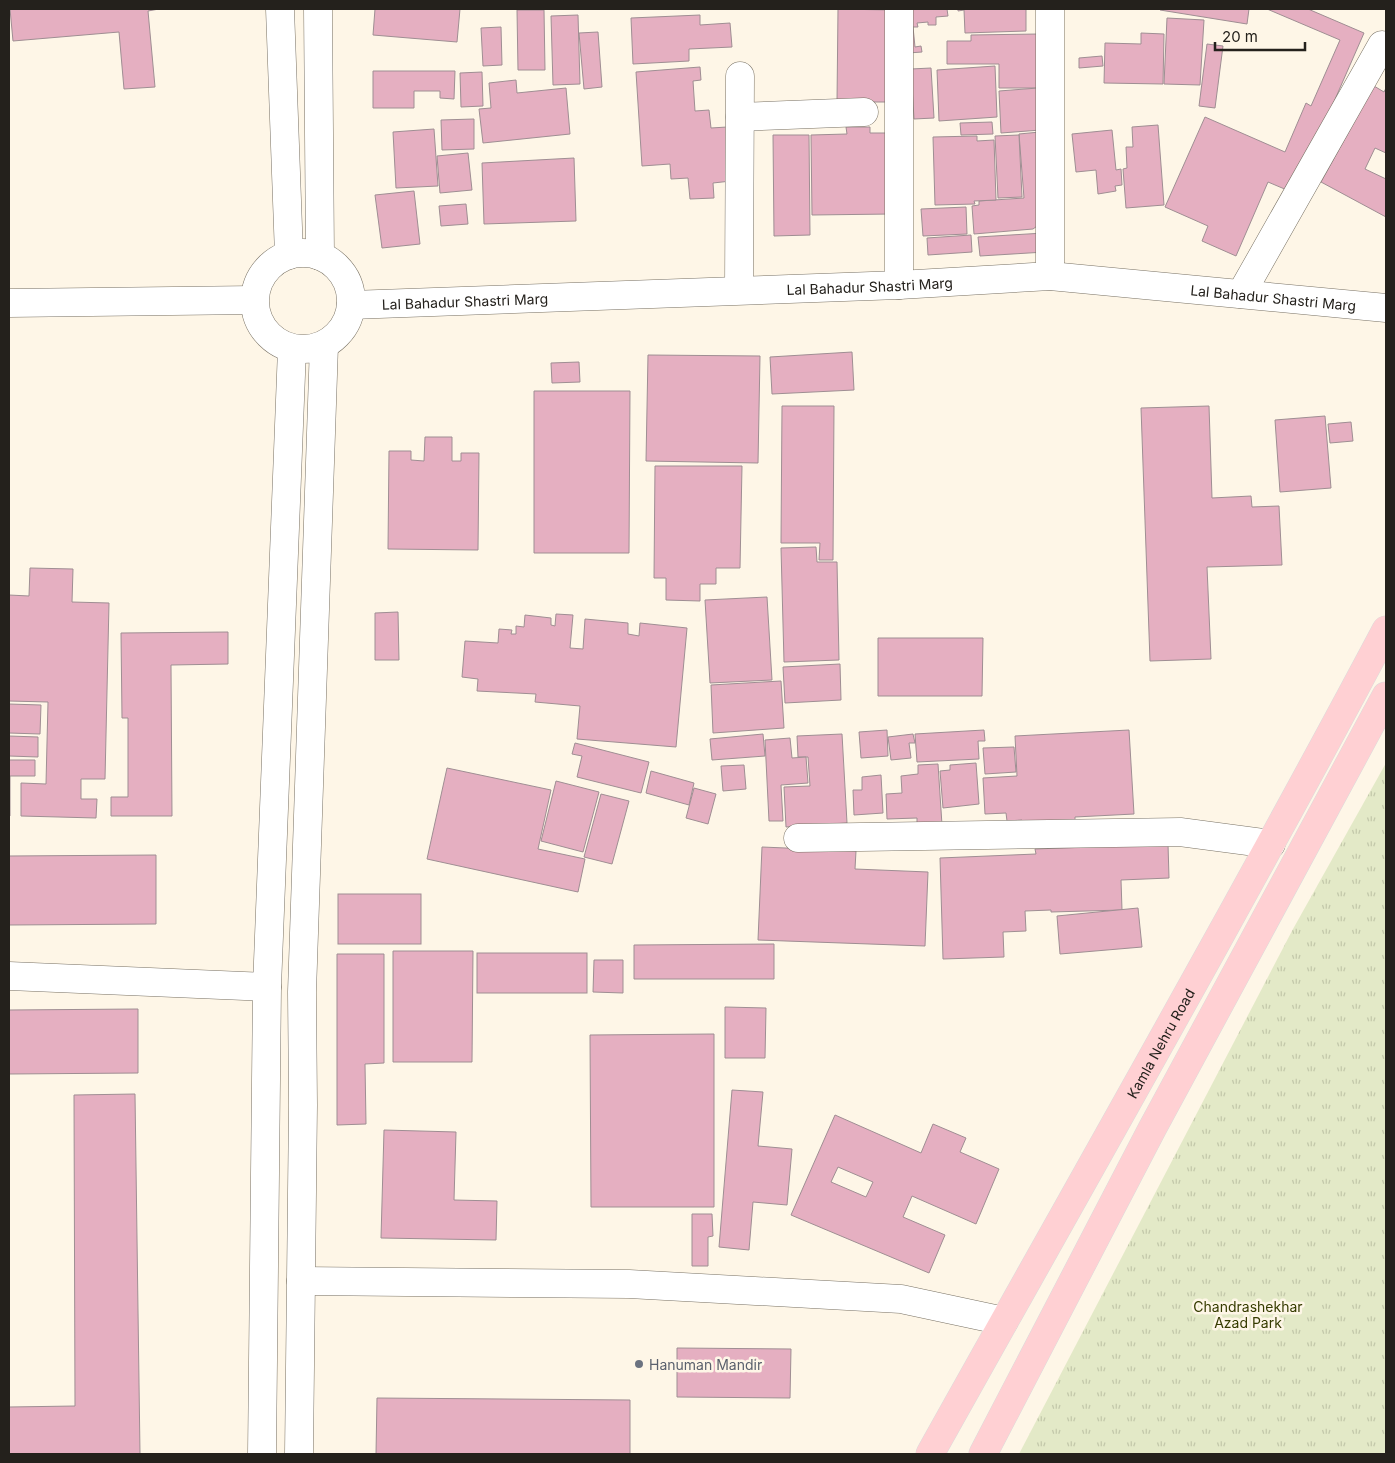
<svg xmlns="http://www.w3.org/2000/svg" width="1395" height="1463" font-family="Inter,sans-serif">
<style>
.grass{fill:url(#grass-tufts)}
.building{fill:#e5afc1;stroke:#9f8e93;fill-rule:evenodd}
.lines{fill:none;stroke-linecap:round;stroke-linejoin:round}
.minor-casing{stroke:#797265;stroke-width:29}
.major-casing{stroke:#dcdbdb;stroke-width:29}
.minor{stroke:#fff;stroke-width:28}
.major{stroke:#ffd0d3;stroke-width:28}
.worship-dot{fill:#6b7280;stroke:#fef6e7;stroke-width:2}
.labels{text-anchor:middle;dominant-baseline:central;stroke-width:5;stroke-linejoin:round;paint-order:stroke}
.street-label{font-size:14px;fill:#24211c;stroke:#fef6e7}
.park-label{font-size:14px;fill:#363c00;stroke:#fef6e7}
.worship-label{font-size:14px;fill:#5b616d;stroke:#fef6e7;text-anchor:start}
</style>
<defs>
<pattern id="grass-tufts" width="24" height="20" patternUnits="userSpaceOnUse" patternTransform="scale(1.25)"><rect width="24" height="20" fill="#e3e9c7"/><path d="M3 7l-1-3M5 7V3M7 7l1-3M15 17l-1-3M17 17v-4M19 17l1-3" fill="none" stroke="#c3c8aa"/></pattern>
</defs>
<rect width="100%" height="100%" fill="#fef6e7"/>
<path class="grass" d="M1386,763V1454H1019L1293,929Z"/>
<g class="building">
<path d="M10,9H159L148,11L155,87L124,89L119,32L13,41Z"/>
<path d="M375,9H460L457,42L373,35Z"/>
<path d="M838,9L891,10L890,102H837Z"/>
<path d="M896,9H947L948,16L936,17V25H928V22L917,23L918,27H913L915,47L921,46L922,52L908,53Z"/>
<path d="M958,9H1026V31L965,33L964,10L958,11Z"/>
<path d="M1160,9H1249L1247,24L1160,10Z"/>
<path d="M1267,9H1308L1364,33L1294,193L1268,182L1236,256L1202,241L1208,226L1165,207L1205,117L1285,152L1306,103L1311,106L1340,40Z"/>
<path d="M517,10H544L545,70H518Z"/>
<path d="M578,15L580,84L553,85L551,16Z"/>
<path d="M700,15V25L730,23L732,47L689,49V61L633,64L631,18Z"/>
<path d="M1167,18L1204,20L1200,85L1164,84Z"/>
<path d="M501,27L502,65L483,66L481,28Z"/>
<path d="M598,32L602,87L584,89L579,33Z"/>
<path d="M1141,33L1164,34L1163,84L1104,83L1105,43L1141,44Z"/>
<path d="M1039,34V88H999V64H947V41H971V35Z"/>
<path d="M1207,44L1223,46L1215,108L1199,106Z"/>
<path d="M1102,56L1103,66L1079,68V58Z"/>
<path d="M995,66L997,117L939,121L937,70Z"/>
<path d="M700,67L701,80L693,81L695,111L709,110L711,128L727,127L731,181L713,183L714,198L690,199L688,178L671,179L670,164L642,166L636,72Z"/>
<path d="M931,68L934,118L914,119L911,69Z"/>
<path d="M373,71H455L454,99L440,98V91H414V108H373Z"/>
<path d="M482,72L483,106L461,107L460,73Z"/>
<path d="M516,80L517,93L566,88L570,134L483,143L479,109L491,108L489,83Z"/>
<path d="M1374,86L1384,92L1386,88V153L1375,148L1365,169L1386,179V217L1321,182Z"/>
<path d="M1038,88L1041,130L1001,133L999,91Z"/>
<path d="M474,119V149L442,150L441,120Z"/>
<path d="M992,122L993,134L961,135L960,123Z"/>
<path d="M1158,125L1164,205L1126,208L1123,169L1127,168L1126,147H1133L1132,127Z"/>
<path d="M846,127H870V133H890L891,214L812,215L811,135L847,134Z"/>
<path d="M434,129L438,186L396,188L393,132Z"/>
<path d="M1112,130L1116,170L1121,169L1122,185L1115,186L1116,191L1098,194L1096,170L1076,172L1072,134Z"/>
<path d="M1040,132L1047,219L1033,229L974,234L972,206L979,205V201L1024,198L1019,134Z"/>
<path d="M773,135H809L810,235L774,236Z"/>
<path d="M1019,135L1022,197L998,198L995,136Z"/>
<path d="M977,136V141L994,140L996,200L974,201L975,204L935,205L933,137Z"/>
<path d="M468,153L472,190L440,193L437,156Z"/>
<path d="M574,158L576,221L484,224L482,163Z"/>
<path d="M414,191L420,244L382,248L375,195Z"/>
<path d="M466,204L468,224L441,226L439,206Z"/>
<path d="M966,207L967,234L923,236L921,209Z"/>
<path d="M1044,233L1045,252L980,256L978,237Z"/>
<path d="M971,235L972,252L928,255L927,238Z"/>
<path d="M852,352L854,390L772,394L770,357Z"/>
<path d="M648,355L760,356L758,463L646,461Z"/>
<path d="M579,362L580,382L552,383L551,363Z"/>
<path d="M534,391H630L629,553H534Z"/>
<path d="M782,406H834L833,560H819L820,543H781Z"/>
<path d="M1209,406L1212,498L1251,496L1252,507L1279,506L1282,565L1207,567L1211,659L1150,661L1141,408Z"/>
<path d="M1325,416L1331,488L1280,492L1275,420Z"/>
<path d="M1351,422L1353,441L1330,443L1328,424Z"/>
<path d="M425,437H452V461H461V453H479L478,550L388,549L389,451H411V460L424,461Z"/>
<path d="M655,466H742L740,568H716V584H700V601L666,600V578H654Z"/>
<path d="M816,547L817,562H837L839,660L784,662L781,548Z"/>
<path d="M30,568L73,569L72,602L109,603L105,779H81V799H97L96,818L21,816V783L46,784L48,702L9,701V595L29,596Z"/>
<path d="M767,597L772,680L710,683L705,600Z"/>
<path d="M398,612L399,660H375V613Z"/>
<path d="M556,614L573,615L570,648L583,649L585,619L628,623V634L639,636L640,623L687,628L676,747L577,739L580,706L535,702L536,694L477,691L478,679L462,677L465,641L498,643L499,629L512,630L511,634H516V626L524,627L525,615L551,618V625L555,626Z"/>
<path d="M228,632V664L171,665L172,816H111V797H128V718H122L121,633Z"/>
<path d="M878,638H983L982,696H878Z"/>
<path d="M840,664L841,700L785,703L783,667Z"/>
<path d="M781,681L784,728L713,733L711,685Z"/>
<path d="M9,704L41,705L40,734L9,733Z"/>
<path d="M887,730L888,756L861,758L859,732Z"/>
<path d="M984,730L985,741H978L979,759L917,762L915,734Z"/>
<path d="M1129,730L1134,814L1075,817V827L1023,830L1022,820L1007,821L1006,813L985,814L983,778L1017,776L1015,736Z"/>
<path d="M763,734L765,756L712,760L710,739Z"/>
<path d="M842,734L847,823L786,827L784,787L810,786L808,757H798L797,736Z"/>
<path d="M913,734L915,743H909L911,758L891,760L888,737Z"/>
<path d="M9,736L38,737V757L9,756Z"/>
<path d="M790,738L792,758L806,757L808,783L781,785L783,821H769L765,740Z"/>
<path d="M575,743L649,762L641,793L577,777L582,756L572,754Z"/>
<path d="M1014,747L1016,772L985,774L983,748Z"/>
<path d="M9,760H35V776H10V816H9Z"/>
<path d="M976,763L979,804L943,808L940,771L950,770V765Z"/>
<path d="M938,764L942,825L917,826V818L887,819L886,794L902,793L901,776L918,774V765Z"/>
<path d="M744,765L746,789L723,791L721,766Z"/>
<path d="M447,768L551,790L538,849L585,859L578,892L427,859Z"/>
<path d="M651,771L694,783L689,805L646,793Z"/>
<path d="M881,775L883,813L854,815L853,790H862V777Z"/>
<path d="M556,781L599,792L583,852L541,841Z"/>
<path d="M694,788L716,794L708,824L686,818Z"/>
<path d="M601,794L629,801L612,864L584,857Z"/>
<path d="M1168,844L1169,878L1121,880L1122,910L1051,912V910L1025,911L1026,931L1003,932L1004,957L943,959L940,858L1036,854L1035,849Z"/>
<path d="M762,847L856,851L855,869L928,872L925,946L758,940Z"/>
<path d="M156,855V924L9,925V856Z"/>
<rect x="338" y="894" width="83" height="50"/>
<path d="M1138,908L1142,947L1060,954L1057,916Z"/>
<path d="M774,944V979H634V945Z"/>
<path d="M393,951H473L472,1062H393Z"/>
<rect x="477" y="953" width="110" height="40"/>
<path d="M337,954H384V1063L365,1064L366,1124L337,1125Z"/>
<path d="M594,960H623V993L593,992Z"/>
<path d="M725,1007L766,1008L765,1058H725Z"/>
<path d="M138,1009V1073L9,1074V1010Z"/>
<path d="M714,1034V1207H591L590,1035Z"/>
<path d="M732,1090L763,1092L758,1146L792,1149L787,1205L753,1202L749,1250L719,1247Z"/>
<path d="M135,1094L140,1454H9V1407L75,1406L74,1095Z"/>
<path d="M835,1115L921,1153L933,1124L966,1138L960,1152L999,1169L976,1224L912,1196L903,1217L945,1235L929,1273L791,1215ZM838,1167L873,1182L866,1197L831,1182Z"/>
<path d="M384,1130L456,1132L454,1200L497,1201L496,1240L381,1238Z"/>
<path d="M692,1214H712L713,1236L708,1237V1266H692Z"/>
<path d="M677,1348L791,1349L790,1398L677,1397Z"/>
<path d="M377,1398L630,1400V1454H376Z"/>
</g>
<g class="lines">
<defs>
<g id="minor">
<path d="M280,9L289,255"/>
<path d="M318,9L320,256"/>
<path d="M899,9V285"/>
<path d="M740,117L864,112"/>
<circle cx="303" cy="301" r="48"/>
<path d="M1050,276V9"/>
<path d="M739,290L740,76"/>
<path d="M1241,294L1382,45"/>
<path d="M9,303L254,300"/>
<path id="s1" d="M351,305L899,285L1050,276L1386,308"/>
<path d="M798,838L1180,832L1271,844"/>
<path d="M9,976L267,987"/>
<path d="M301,1281L629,1284L901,1299L1004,1321"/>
<path d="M262,1454L267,987L292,349"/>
<path d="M299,1454L303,1105L302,992L324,345"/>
</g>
<g id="major">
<path id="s2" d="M930,1454C1083,1180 1239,907 1386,630"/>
<path d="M983,1454L1152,1129L1386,696"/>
</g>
</defs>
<use href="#minor" class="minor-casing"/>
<use href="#major" class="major-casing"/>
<use href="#minor" class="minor"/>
<use href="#major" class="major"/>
</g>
<circle class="worship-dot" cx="639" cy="1364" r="5"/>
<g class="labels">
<g class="street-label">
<text stroke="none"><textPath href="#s1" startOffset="519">Lal Bahadur Shastri Marg</textPath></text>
<text stroke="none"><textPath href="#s1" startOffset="924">Lal Bahadur Shastri Marg</textPath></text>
<text stroke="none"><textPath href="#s1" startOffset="114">Lal Bahadur Shastri Marg</textPath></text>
<text stroke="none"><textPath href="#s2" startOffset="471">Kamla Nehru Road</textPath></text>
</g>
<g class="park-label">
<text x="1248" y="1306">Chandrashekhar<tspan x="1248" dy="16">Azad Park</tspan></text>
</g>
<g class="worship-label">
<text x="649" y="1364">Hanuman Mandir</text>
</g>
</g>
<rect width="1395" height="1463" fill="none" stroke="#24211c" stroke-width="20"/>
<path d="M1215 42v8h90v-8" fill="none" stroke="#24211c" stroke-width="2.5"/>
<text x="1222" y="42" font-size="15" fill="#24211c" stroke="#fef6e7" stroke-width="4" paint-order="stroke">20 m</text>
</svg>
